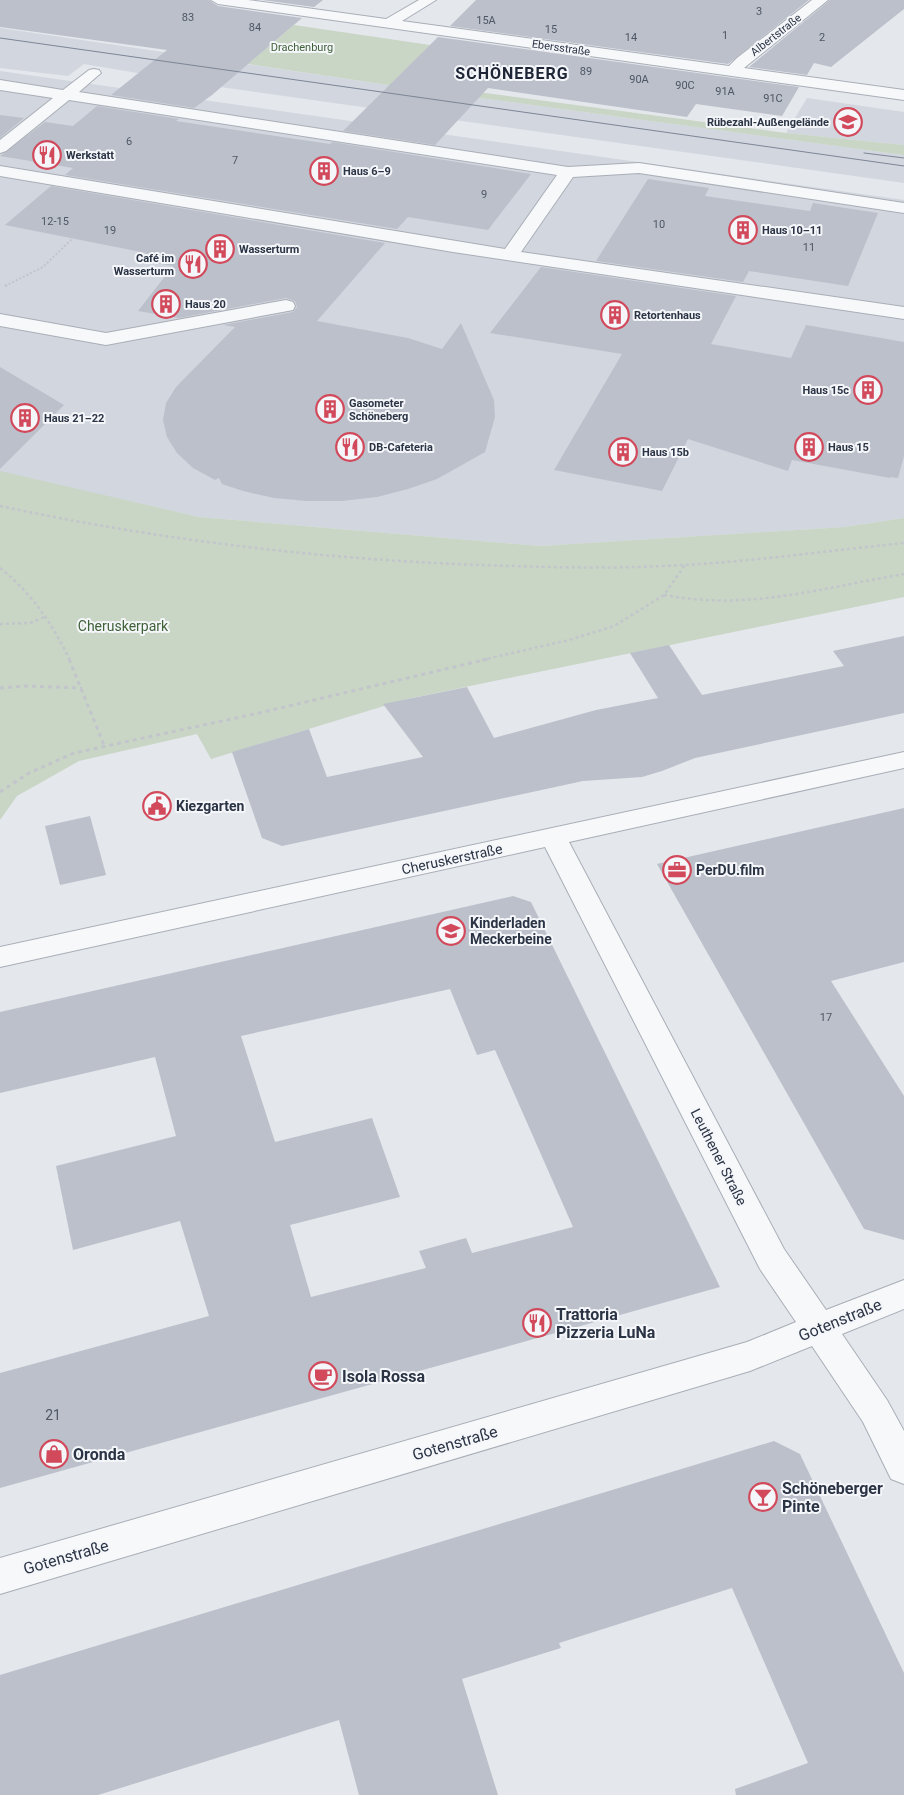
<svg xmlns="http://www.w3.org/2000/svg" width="904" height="1795" font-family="Roboto,sans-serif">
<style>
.built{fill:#d2d6de}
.green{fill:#c9d6c5}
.building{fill:#bbc0ca;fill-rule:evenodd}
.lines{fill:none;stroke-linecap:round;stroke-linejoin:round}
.minor-casing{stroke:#a9aeb7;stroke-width:2}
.path-far2{stroke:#c2c5cb;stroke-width:2;stroke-dasharray:2 2;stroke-linecap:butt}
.path-far1{stroke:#c2c5cb;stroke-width:2.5;stroke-dasharray:3 3;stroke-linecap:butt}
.path{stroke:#c2c5cb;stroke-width:3;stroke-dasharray:4 4;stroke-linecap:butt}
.minor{fill:#f7f8fa;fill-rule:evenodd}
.tram{stroke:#7d8696;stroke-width:1}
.labels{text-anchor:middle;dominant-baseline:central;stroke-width:4;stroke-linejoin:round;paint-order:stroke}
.number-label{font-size:11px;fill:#4f5766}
.far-street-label{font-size:11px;fill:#2b3445;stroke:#f4f6f9}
.far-park-label{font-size:11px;fill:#3f6138;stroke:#f4f6f9}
.far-poi-label{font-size:11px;font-weight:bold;fill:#2b3445;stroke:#f4f6f9;text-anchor:start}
.park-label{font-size:14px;fill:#3f6138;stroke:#f4f6f9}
.poi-label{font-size:14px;font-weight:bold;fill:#2b3445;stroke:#f4f6f9;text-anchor:start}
.street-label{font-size:14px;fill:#2b3445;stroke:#f4f6f9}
.near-number-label{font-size:14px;fill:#4f5766}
.far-district-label{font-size:16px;font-weight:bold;letter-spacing:1px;fill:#1d2536;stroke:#f4f6f9}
.near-poi-label{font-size:16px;font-weight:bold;fill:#2b3445;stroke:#f4f6f9;text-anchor:start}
.near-street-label{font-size:16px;fill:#2b3445;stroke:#f4f6f9}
</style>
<rect width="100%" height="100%" fill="#e4e7ec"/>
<g class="built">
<path d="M0,28L435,92L904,155V183L220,87L84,64L68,76L0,68Z"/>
<path d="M0,71L904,200V518L844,527L540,546L199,517L0,472Z"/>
<path d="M807,98L904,112V145L786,133Z"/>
</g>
<g class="green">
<path d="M294,25L430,45L395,81L786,133L904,145V155L435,92L248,64Z"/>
<path d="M0,471L199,517L540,546L844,527L904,518V597L407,699L211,759L197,734L79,761L17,796L0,820Z"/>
</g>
<g class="building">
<path d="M0,0H209L218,6L302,18L212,95L194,108L111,95L167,50L0,27Z"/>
<path d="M262,0H323L314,7Z"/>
<path d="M476,0H809L728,64L450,26Z"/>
<path d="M830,0H904V9L831,67L814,63L807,75L749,67Z"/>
<path d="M438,37L799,87L782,116L696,104L687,117L488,88L435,145L343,131Z"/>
<path d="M97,106L179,119L176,121L330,144L332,142L531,174L488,230L408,217L397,229L65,175L73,168L0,156L45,122L73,126Z"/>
<path d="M0,115L24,118L0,138Z"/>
<path d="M648,179L709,188L705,196L810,211L813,203L878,213L848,286L749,271L743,282L596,261Z"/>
<path d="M51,186L385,243L317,321L408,338L442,349L461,323L494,400L495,417L485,452L437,479L408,489L377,497L342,501H307L274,498L243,491L222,484L219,478L215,480L193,468L177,453L167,437L163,420L166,403L176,387L235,327L223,325L293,312L297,307L295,301L286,298L179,318L138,311L173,266L139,260L146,253L5,225Z"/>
<path d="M541,267L736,296L711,344L791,358L806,325L904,342V456L898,478L890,477V478L792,460L788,471L688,439L662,491L554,470L622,354L490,333Z"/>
<path d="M0,367L64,405L0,469Z"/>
<path d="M904,636V713L695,758L662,771L642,777L583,781L282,846L262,838L232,752L309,729L327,777L423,757L383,704L467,687L494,738L596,710L658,698L630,653L669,645L702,695L844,666L833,651Z"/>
<path d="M904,808V962L831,981L904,1096V1240L864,1229L657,864Z"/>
<path d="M90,816L106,875L60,885L45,826Z"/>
<path d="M513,896L531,902L720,1287L0,1488V1373L209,1316L180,1221L73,1250L56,1166L176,1136L155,1057L0,1093V1012ZM450,989L477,1055L495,1050L573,1227L472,1253L466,1238L419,1251L426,1268L311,1297L290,1225L400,1197L372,1118L275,1142L241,1036Z"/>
<path d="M774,1441L800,1454L904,1673V1795H736L735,1789L808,1763L732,1588L559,1643L561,1648L462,1679L498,1795H359L339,1720L98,1795H0V1675Z"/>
</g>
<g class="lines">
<defs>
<g id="minor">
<path d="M211,0H248L386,19L419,0H436L402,21L729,66L737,58L812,0H828L744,68L904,90V100L218,4Z"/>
<path d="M94,69L99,70L101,73L79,92L568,167L639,163L904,203V213L639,173L573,177L521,252L904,307V319L453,252L0,176V166L505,249L557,175L69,100L6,151L0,153V140L53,98L0,90V80L63,90L89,70Z"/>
<path d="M286,300L293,302L295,306L293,310L106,345L0,326V314L106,333Z"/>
<path d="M904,752V768L569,842L784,1249L826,1310L904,1280V1309L842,1334L887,1400L904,1431V1484L891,1479L863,1422L812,1346L750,1371L0,1594V1558L747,1342L796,1322L760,1269L545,847L0,967V947Z"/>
</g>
</defs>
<use href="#minor" class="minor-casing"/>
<path class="path-far2" d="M5,286L43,267L74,237"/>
<g class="path-far1">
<path d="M5,286L7,285"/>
<path d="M0,506C159,540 318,559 480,565C541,567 602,569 663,566C744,563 824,551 904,543"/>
<path d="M0,568C32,593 52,624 70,660"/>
<path d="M664,595C749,611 821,588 904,574"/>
<path d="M0,624L30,623L47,616"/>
<path d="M482,660L569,640L614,626L664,595L685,565"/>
</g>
<g class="path">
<path d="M69,659L104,745"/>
<path d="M0,688L26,686L82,688"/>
<path d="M0,792L29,773L74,753L259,713L488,659"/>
</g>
<use href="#minor" class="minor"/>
<g class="tram">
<path d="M0,38L904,166"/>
<path d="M864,153L904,158"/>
</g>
</g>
<defs>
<symbol id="school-ring" viewBox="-11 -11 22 22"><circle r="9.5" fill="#f4f6f9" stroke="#d1495b" stroke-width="1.5"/><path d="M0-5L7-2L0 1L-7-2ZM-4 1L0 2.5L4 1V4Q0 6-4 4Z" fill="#d1495b"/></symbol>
<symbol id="restaurant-ring" viewBox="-11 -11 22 22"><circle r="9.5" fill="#f4f6f9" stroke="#d1495b" stroke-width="1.5"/><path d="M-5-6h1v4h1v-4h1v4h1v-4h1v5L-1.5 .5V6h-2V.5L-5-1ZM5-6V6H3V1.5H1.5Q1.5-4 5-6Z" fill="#d1495b"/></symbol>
<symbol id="building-ring" viewBox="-11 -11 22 22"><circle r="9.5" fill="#f4f6f9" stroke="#d1495b" stroke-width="1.5"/><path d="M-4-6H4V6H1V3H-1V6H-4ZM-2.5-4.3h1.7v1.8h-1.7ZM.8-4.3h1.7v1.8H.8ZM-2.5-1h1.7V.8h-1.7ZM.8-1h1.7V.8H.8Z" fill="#d1495b"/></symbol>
<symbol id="civic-ring" viewBox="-11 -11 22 22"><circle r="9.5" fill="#f4f6f9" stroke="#d1495b" stroke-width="1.5"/><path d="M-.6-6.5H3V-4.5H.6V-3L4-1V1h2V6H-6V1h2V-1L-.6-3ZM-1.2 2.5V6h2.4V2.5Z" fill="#d1495b"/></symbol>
<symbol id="office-ring" viewBox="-11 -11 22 22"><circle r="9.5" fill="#f4f6f9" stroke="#d1495b" stroke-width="1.5"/><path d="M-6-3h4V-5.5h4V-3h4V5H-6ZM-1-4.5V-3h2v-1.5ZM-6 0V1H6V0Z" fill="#d1495b"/></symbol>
<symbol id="cafe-ring" viewBox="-11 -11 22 22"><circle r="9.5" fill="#f4f6f9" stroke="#d1495b" stroke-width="1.5"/><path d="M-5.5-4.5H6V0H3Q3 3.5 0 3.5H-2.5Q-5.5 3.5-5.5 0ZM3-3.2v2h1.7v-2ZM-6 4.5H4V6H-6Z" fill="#d1495b"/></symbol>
<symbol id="shop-ring" viewBox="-11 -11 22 22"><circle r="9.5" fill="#f4f6f9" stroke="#d1495b" stroke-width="1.5"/><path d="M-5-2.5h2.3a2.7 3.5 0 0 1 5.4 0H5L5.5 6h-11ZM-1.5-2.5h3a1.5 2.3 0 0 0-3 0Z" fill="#d1495b"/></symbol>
<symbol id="bar-ring" viewBox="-11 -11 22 22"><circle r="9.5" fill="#f4f6f9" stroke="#d1495b" stroke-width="1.5"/><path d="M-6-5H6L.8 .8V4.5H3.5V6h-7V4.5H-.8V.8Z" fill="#d1495b"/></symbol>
</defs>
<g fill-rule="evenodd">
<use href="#school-ring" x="832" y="106" width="32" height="32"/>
<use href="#restaurant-ring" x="31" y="139" width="32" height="32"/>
<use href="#building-ring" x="308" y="155" width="32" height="32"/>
<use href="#building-ring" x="727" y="214" width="32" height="32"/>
<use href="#building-ring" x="204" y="233" width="32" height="32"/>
<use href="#restaurant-ring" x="177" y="248" width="32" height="32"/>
<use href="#building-ring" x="150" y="288" width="32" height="32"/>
<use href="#building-ring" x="599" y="299" width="32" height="32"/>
<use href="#building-ring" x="852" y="374" width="32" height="32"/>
<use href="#building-ring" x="314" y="393" width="32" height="32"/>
<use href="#building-ring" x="9" y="402" width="32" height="32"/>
<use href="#restaurant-ring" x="334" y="431" width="32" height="32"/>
<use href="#building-ring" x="793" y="431" width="32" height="32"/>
<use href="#building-ring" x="607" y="436" width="32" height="32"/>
<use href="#civic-ring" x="141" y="790" width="32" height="32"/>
<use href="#office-ring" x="661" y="854" width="32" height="32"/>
<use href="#school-ring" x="435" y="915" width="32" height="32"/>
<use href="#restaurant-ring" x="521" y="1307" width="32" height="32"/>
<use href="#cafe-ring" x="307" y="1360" width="32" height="32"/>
<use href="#shop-ring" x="38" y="1438" width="32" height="32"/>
<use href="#bar-ring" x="747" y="1481" width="32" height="32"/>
</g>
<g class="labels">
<g class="number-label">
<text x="759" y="11">3</text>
<text x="188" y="17">83</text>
<text x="486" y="20">15A</text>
<text x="255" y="27">84</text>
<text x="551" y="29">15</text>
<text x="725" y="35">1</text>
<text x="631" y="37">14</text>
<text x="822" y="37">2</text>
<text x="586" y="71">89</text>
<text x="639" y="79">90A</text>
<text x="685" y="85">90C</text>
<text x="725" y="91">91A</text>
<text x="773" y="98">91C</text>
<text x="129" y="141">6</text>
<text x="235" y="160">7</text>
<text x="484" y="194">9</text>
<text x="55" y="221">12-15</text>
<text x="659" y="224">10</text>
<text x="110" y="230">19</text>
<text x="809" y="247">11</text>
<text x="826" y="1017">17</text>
</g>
<g class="far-street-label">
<text transform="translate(776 35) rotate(-38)">Albertstraße</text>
<text transform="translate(561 48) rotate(8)">Ebersstraße</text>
</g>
<g class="far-park-label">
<text x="302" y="47">Drachenburg</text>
</g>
<g class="far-poi-label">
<text x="829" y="122" text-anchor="end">Rübezahl-Außengelände</text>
<text x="66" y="155">Werkstatt</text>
<text x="343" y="171">Haus 6–9</text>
<text x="762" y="230">Haus 10–11</text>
<text x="239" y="249">Wasserturm</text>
<text x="174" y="258" text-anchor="end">Café im<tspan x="174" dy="13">Wasserturm</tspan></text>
<text x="185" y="304">Haus 20</text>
<text x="634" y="315">Retortenhaus</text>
<text x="849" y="390" text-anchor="end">Haus 15c</text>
<text x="349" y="403">Gasometer<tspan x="349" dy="13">Schöneberg</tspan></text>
<text x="44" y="418">Haus 21–22</text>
<text x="369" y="447">DB-Cafeteria</text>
<text x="828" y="447">Haus 15</text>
<text x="642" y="452">Haus 15b</text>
</g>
<g class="park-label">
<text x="123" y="626">Cheruskerpark</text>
</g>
<g class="poi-label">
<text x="176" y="806">Kiezgarten</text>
<text x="696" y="870">PerDU.film</text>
<text x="470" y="923">Kinderladen<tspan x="470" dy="16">Meckerbeine</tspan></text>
</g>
<g class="street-label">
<text transform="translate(452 859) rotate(-12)">Cheruskerstraße</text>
<text transform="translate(719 1157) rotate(63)">Leuthener Straße</text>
</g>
<g class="near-number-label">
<text x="53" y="1415">21</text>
</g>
<g class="far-district-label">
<text x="512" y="73">SCHÖNEBERG</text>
</g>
<g class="near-poi-label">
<text x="556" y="1314">Trattoria<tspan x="556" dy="18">Pizzeria LuNa</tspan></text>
<text x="342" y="1376">Isola Rossa</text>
<text x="73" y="1454">Oronda</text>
<text x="782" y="1488">Schöneberger<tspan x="782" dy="18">Pinte</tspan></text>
</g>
<g class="near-street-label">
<text transform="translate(840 1320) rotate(-22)">Gotenstraße</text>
<text transform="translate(455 1443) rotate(-16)">Gotenstraße</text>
<text transform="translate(66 1557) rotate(-16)">Gotenstraße</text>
</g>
</g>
</svg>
